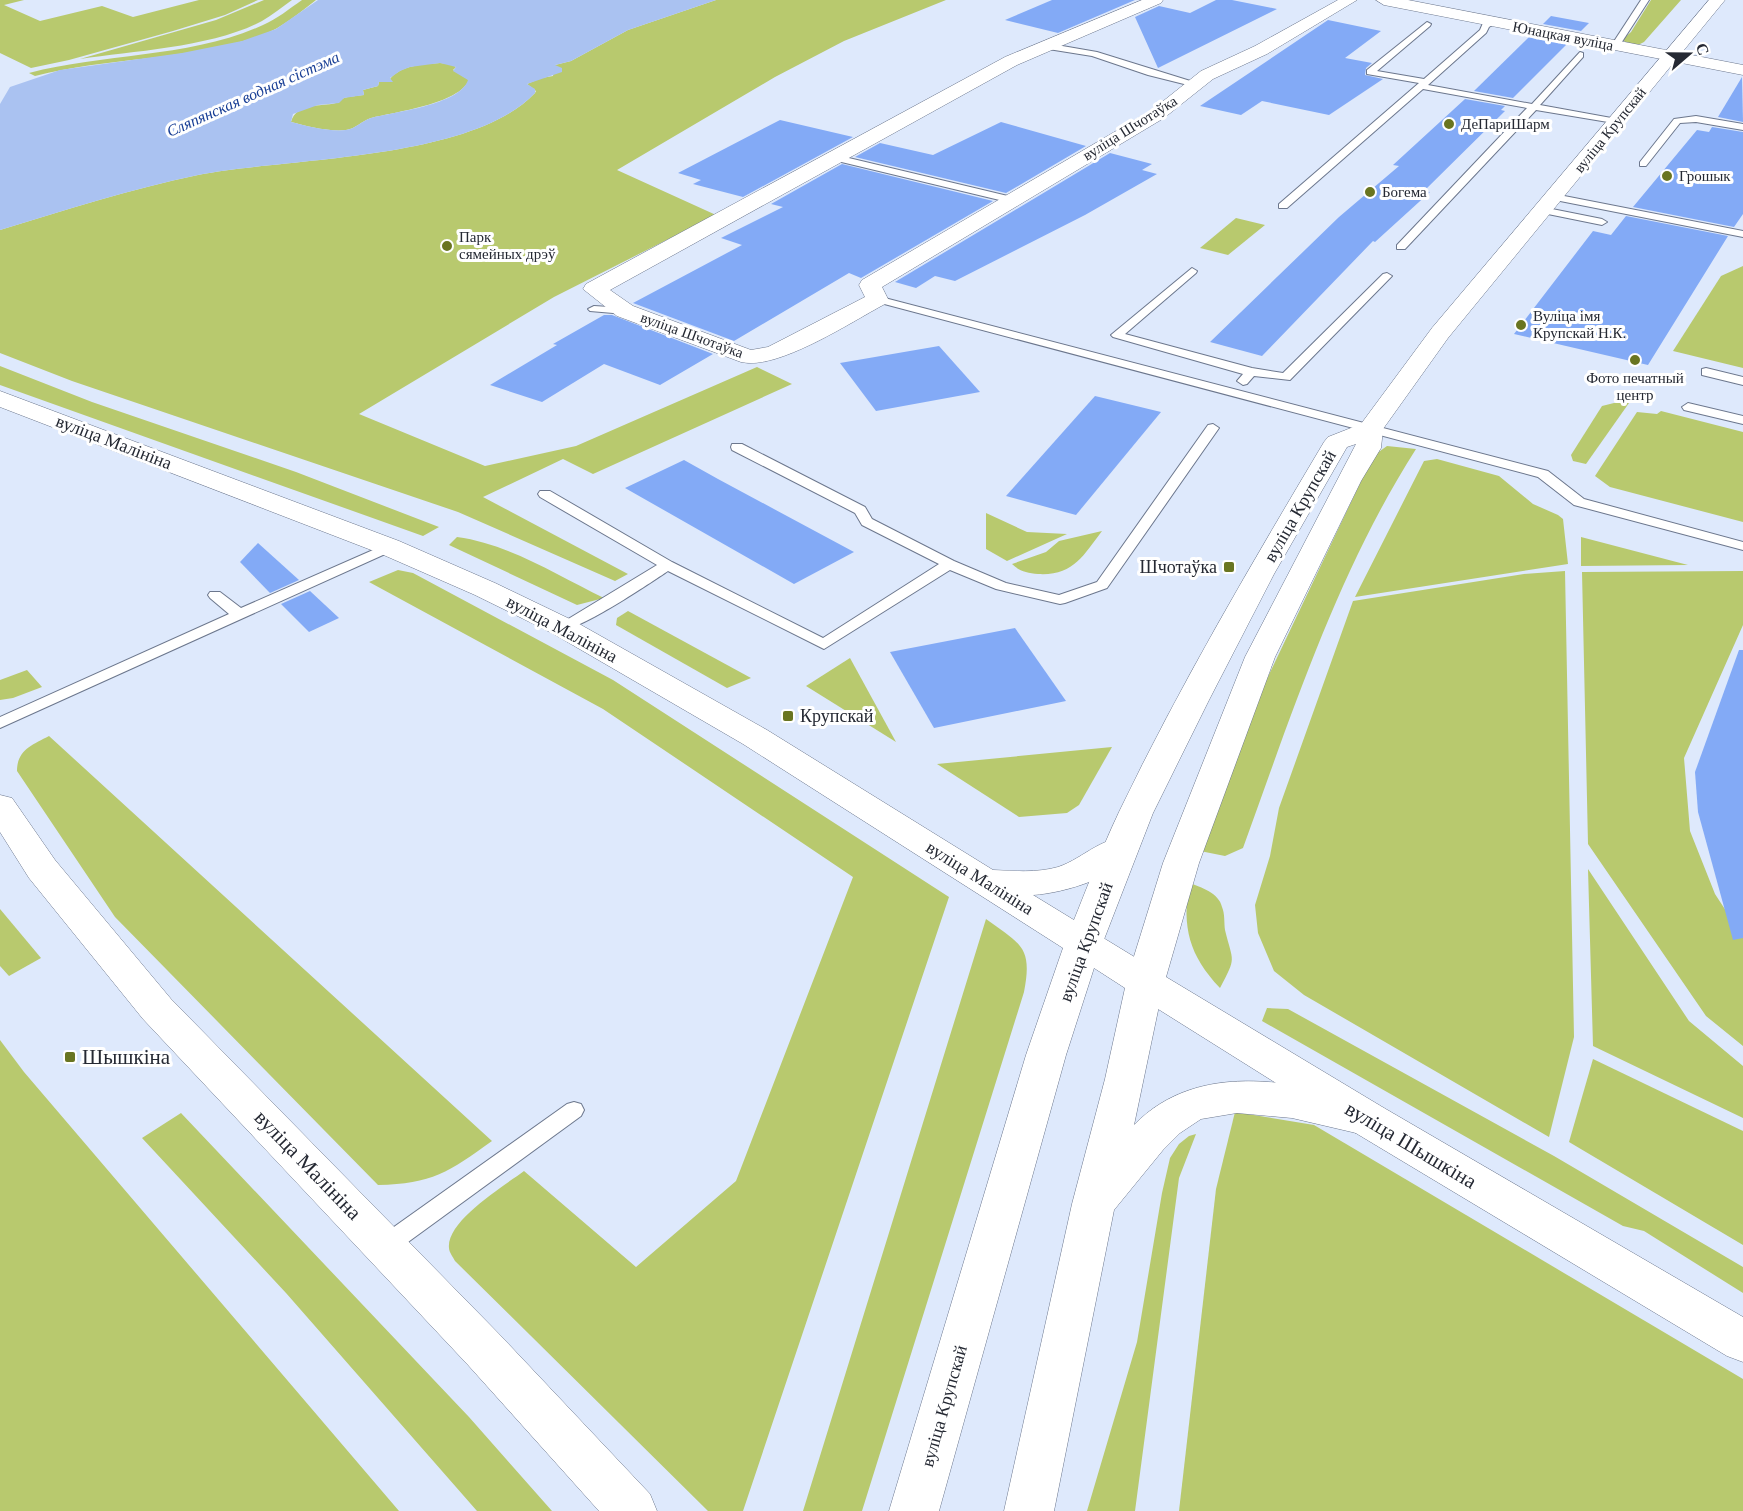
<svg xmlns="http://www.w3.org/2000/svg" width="1743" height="1511" font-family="'Times New Roman',serif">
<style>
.green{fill:#b8c96e}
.water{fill:#aac2f1;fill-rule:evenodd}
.building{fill:#83aaf6}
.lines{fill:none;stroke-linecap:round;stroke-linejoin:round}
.lane-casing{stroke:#6c778d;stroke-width:2}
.street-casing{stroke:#6c778d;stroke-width:1}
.secondary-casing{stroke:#6c778d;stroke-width:1}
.primary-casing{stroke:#6c778d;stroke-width:1}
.lane{fill:#fff;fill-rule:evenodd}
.street{fill:#fff;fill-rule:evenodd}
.secondary{fill:#fff;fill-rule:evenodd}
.primary{fill:#fff;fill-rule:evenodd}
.poi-dot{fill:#697521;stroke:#fff;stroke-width:2}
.labels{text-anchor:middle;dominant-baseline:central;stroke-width:6;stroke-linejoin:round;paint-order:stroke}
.far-street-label{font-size:15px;fill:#252933;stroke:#fff}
.far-poi-label{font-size:15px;fill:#252933;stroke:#fff;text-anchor:start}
.far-water-label{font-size:16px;font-style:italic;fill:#183e95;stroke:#fff}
.street-label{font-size:18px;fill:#252933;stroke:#fff}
.poi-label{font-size:18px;fill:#252933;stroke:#fff;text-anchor:end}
.near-poi-label{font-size:21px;fill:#252933;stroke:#fff;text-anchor:start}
.near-street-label{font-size:21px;fill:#252933;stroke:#fff}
</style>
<rect width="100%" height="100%" fill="#dee9fc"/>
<g class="green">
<path d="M0,0H24L4,5L40,21L102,6L133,17L199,0H258L225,15L173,31L69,60L31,68L0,53Z"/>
<path d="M264,0H292C282,7 272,15 262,21C214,47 134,51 80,59L216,20Z"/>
<path d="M302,0H316C299,13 282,28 262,35C190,61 109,57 35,76L29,73C105,53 191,58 263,25C277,19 289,9 302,0Z"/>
<path d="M716,0H946L844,41L775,77L617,170L716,215L554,297L359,414L485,466L576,446L757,367L792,384L593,474L563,459L483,497L628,574L615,581L458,512L72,381L0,353V230C65,210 131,189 198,175C289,157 470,161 535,93L536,91L527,84L541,78L553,76L555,65L571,61L628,30Z"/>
<path d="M1651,0H1681L1644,42L1638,45L1625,42L1623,39L1631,32Z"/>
<path d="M440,63L451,64L456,67L453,70L469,80C459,104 394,112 371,118C362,121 355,129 346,130C329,132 306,126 291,122C297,102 320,107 336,103C340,102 341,99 344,98C350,96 358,96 364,95L363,90L378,86L379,82H392L390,79C401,65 424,64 440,63Z"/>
<path d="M1236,218L1265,225L1228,255L1200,248Z"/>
<path d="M1743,266V368L1673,351L1721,276Z"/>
<path d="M0,366L92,402L296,472L439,527L423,536L0,385Z"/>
<path d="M1614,403H1629L1586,464L1573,461L1571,455L1602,406Z"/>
<path d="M1661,411L1743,432V522L1610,487L1595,476L1637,412L1657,414Z"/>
<path d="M1387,446L1416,449C1338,571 1292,713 1243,848L1225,856L1200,851L1264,685L1373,456Z"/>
<path d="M1437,459L1499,476L1533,504L1558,515L1563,519L1568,564L1355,597L1424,461Z"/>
<path d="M986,513L1027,532L1067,534L1007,561L986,549Z"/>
<path d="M1102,531C1083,556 1073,576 1038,574C1027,573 1019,571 1012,564L1046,552L1059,541Z"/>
<path d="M457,537C509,544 557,575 604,598L577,605L449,545Z"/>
<path d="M1581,537L1688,565L1581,566Z"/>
<path d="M398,570L413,573L613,680L949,897L743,1511H708L455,1261C453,1257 449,1252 449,1248C446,1221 504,1186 524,1171L636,1267L736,1181L853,877L603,709L369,582Z"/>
<path d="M1565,571L1574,1037L1549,1137L1304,995L1274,971L1258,933L1255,905L1270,856L1279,808L1353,601L1524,574Z"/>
<path d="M1743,571V625L1684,758L1690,831L1715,894L1743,937V1046L1706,1016L1588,844L1582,572Z"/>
<path d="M628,611L751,678L727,688L616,625L617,618Z"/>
<path d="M850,658L896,742L806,686Z"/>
<path d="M27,670L42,687L13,698L0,700V680Z"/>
<path d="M49,736L492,1141C449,1172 432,1184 378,1185L115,917L17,771C17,750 32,745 49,736Z"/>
<path d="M1112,747L1079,805L1067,813L1019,817L937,764Z"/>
<path d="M1588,869L1689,1021L1743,1066V1118L1593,1046Z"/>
<path d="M1189,883C1201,887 1219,893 1222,907C1225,914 1224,923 1225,930C1233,963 1237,956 1220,988C1189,955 1182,928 1189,883Z"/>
<path d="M0,909L41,958L9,976L0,966Z"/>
<path d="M986,919C1020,944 1033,946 1024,992L862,1511H803Z"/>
<path d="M1267,1008L1288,1009L1554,1156L1743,1267V1293L1644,1231L1623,1226L1262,1021Z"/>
<path d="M0,1040L24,1072L399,1511H0Z"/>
<path d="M1593,1059L1743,1131V1245L1569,1142Z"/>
<path d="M1235,1112L1314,1125L1743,1379V1511H1179L1216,1189Z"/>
<path d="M181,1113L469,1417L552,1511H477L286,1293L142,1138Z"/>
<path d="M1196,1134L1179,1178L1135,1511H1087L1137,1342L1162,1193L1170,1158L1179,1144L1189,1136Z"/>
</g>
<path class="water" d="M318,0H716L628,30L571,61L555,65L562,68V72L527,84L535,89V93C470,161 289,157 198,175C131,189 65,210 0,230V104L10,87L60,70L182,53L242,41L276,29ZM440,63L456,67L453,71L468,80C460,105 393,112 371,118C362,121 355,129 346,130C330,132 306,126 291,122L293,114L318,105L339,103L344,98L364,95L363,90L378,86L379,82H393L390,78L400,71L410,67Z"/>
<g class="building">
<path d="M1052,0H1135L1058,33L1005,20Z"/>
<path d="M1216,0H1232L1277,9L1158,68L1135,17L1159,6L1190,13Z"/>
<path d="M1551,16L1589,23L1581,31L1543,24Z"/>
<path d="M1328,20L1381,31L1345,58L1372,63L1366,68L1365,75L1383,79L1329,115L1262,101L1241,115L1200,106Z"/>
<path d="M1530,36L1568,43L1513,98L1474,91Z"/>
<path d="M1742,77L1743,122L1718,117Z"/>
<path d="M1465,99L1505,106L1501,110L1505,111L1424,191L1430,192L1375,242L1373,241L1262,356L1210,342L1339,217L1399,166L1393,165Z"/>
<path d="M780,120L853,137L743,197L693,184L701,180L678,173Z"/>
<path d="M1001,122L1086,146L1006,193L855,157L880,143L933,155Z"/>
<path d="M1712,127L1743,132V214L1734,227L1633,207L1697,130L1709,132Z"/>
<path d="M1110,153L1152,164L1142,170L1157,174L1085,215L955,281L935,276L916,288L895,282Z"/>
<path d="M842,164L993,201L861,278L849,273L734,341L633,303L742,245L721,238L783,207L771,204Z"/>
<path d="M1626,216L1728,236L1648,365L1514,334L1593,231L1611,235Z"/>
<path d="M604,315H612L713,354L660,385L604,364L542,402L490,385L557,345L553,344Z"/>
<path d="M939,346L980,392L876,411L840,363Z"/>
<path d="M1095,396L1161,412L1076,515L1006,496Z"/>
<path d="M684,460L718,479L854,552L794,584L625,488Z"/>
<path d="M258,543L299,580L270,593L240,562Z"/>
<path d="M310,591L339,618L309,632L281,604Z"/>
<path d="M1015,628L1066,701L934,728L890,652Z"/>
<path d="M1739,650H1743V938L1733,940L1698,812L1695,772Z"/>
</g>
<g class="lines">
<defs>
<g id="lane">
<path d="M1641,0H1649L1618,48H1612L1611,46Z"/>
<path d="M1492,21L1496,23L1489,27L1486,33L1428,85L1532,104L1580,52L1583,53V57L1540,105L1617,119L1620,120V124L1536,110L1405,249H1397V245L1527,108L1423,89L1287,208H1279V204L1419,83L1367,74V70L1427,22L1431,24L1430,26L1377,71L1424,79L1480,30L1483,23Z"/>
<path d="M1045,43L1097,52L1200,84L1196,87L1148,75L1092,56L1042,48L1041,46Z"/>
<path d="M1696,116L1743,124V130L1696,122L1680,123L1646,166H1640V162L1674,119Z"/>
<path d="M832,154L1012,197L1017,200L1012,203L829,159L827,157Z"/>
<path d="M1554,194L1743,231V237L1550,199V195Z"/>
<path d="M1542,207L1602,219L1607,222L1602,225L1538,212V208Z"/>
<path d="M1192,268L1197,271L1196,273L1125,334L1252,368L1283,373L1383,274L1387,273L1392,276L1290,380L1254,376L1247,384L1243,385L1237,381L1243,374L1113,337L1111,335Z"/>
<path d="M877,296L1548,471L1584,499L1743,542V550L1574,505L1538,477L873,301V297Z"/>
<path d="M594,306L625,308L631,311L625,314L590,311L588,309Z"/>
<path d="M1706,368L1743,377V385L1702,375V369Z"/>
<path d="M1688,403L1743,416V424L1684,410L1682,407Z"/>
<path d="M1213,424L1219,428L1107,588L1065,603L1060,604L996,589L950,570L824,649L668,571C650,583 575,634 558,630L555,627L657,565L540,497L538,494L540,491H550L672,562L823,638L939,564L862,525L855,513L732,450L731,447L732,444H742L865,507L872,519L954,561L1006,583L1059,595L1097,582L1208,425Z"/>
<path d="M389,543L394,544L396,547L394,550L0,728V717L229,614L210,598L208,595L210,592H220L241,608Z"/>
<path d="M574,1102L581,1104L584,1110L581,1116L393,1253L385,1255L377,1253L374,1246L377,1239L567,1104Z"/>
</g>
<g id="street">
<path d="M1142,0H1163L1161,3L1017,65L610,290L633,306L751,350L768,347L865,297L859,285L862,280L1152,110L1201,71L1255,46L1338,0H1357L1267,54L1213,79L1164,118L882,287L888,299L885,304C851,322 777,371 741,362L617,316L583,289L586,284L1005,57Z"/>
<path d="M1376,0H1408L1743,65V75L1384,5Z"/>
</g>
<path id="secondary" d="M1709,0H1725L1448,338L1383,429L1381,448L1361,481L1275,657L1199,863L1166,977L1384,1108L1743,1317V1362L1727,1356L1354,1132L1131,992L1126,982L1163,863L1245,657L1356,444L1347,447L1274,574L1209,700L1153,813L1103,942L1097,951L1084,955L1071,951L1065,942C1083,899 1099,854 1119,812C1180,685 1252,563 1324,442L1328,437L1361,424L1432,328Z"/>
<g id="primary">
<path d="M0,391L399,541L495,583L574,621L767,730L993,870C1014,871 1037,873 1058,867C1085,858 1105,832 1133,840L1139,848C1121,876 1065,893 1033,895L1159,972L1164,982L1134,1125C1200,1057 1304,1082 1384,1108L1390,1120L1384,1132L1369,1136L1292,1118L1237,1113L1201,1119L1180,1133L1163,1150L1114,1210L1054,1511H1004L1072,1204L1105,1079L1125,988L1094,968L1066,1055L939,1511H889L1026,1055L1063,948L743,744L552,633L475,595L379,553L0,407Z"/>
<path d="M0,795L12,798L55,860L171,999L500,1335L650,1494L657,1511H599L468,1365L143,1019L29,878L0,832Z"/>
</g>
</defs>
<use href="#lane" class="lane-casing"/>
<use href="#street" class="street-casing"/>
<use href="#secondary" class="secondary-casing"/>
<use href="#primary" class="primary-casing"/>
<use href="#lane" class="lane"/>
<use href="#street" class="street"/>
<use href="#secondary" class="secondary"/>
<use href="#primary" class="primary"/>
</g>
<g class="poi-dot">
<circle cx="1449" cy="124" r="6"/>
<circle cx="1667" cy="176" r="6"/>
<circle cx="1370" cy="192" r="6"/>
<circle cx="447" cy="246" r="6"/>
<circle cx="1521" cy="325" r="6"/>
<circle cx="1635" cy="360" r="6"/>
<rect x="1223" y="561" width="12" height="12" rx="3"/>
<rect x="782" y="710" width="12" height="12" rx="3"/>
<rect x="64" y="1051" width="12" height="12" rx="3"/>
</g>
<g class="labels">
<g class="far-street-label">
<text transform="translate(1563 36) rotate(11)">Юнацкая вуліца</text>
<text transform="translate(1130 128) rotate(-32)">вуліца Шчотаўка</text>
<text transform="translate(1610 130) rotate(-51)">вуліца Крупскай</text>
<text transform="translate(692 335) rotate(20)">вуліца Шчотаўка</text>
</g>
<g class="far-poi-label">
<text x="1461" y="124">ДеПариШарм</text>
<text x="1679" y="176">Грошык</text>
<text x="1382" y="192">Богема</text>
<text x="459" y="237">Парк<tspan x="459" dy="17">сямейных дрэў</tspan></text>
<text x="1533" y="316">Вуліца імя<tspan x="1533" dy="17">Крупскай Н.К.</tspan></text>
<text x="1635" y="378" text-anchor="middle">Фото печатный<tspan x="1635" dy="17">центр</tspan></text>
</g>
<g class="far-water-label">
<text transform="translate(253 94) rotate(-24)">Сляпянская водная сістэма</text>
</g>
<g class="street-label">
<text transform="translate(114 442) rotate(21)">вуліца Малініна</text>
<text transform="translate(1300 506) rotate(-60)">вуліца Крупскай</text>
<text transform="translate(562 629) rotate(28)">вуліца Малініна</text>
<text transform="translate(980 878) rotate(32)">вуліца Малініна</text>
<text transform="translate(1086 942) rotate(-70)">вуліца Крупскай</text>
<text transform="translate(944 1406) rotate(-74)">вуліца Крупскай</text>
</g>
<g class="poi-label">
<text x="1217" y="567">Шчотаўка</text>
<text x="800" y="716" text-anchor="start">Крупскай</text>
</g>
<g class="near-poi-label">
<text x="82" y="1057">Шышкіна</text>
</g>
<g class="near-street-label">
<text transform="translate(1411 1145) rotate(31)">вуліца Шышкіна</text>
<text transform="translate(308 1165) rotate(46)">вуліца Малініна</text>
</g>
</g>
<g transform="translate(1689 54) rotate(70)" stroke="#ffffff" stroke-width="4.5" paint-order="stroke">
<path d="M0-4.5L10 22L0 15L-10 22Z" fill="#252933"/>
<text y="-9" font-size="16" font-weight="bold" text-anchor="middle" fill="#252933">С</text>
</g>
</svg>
